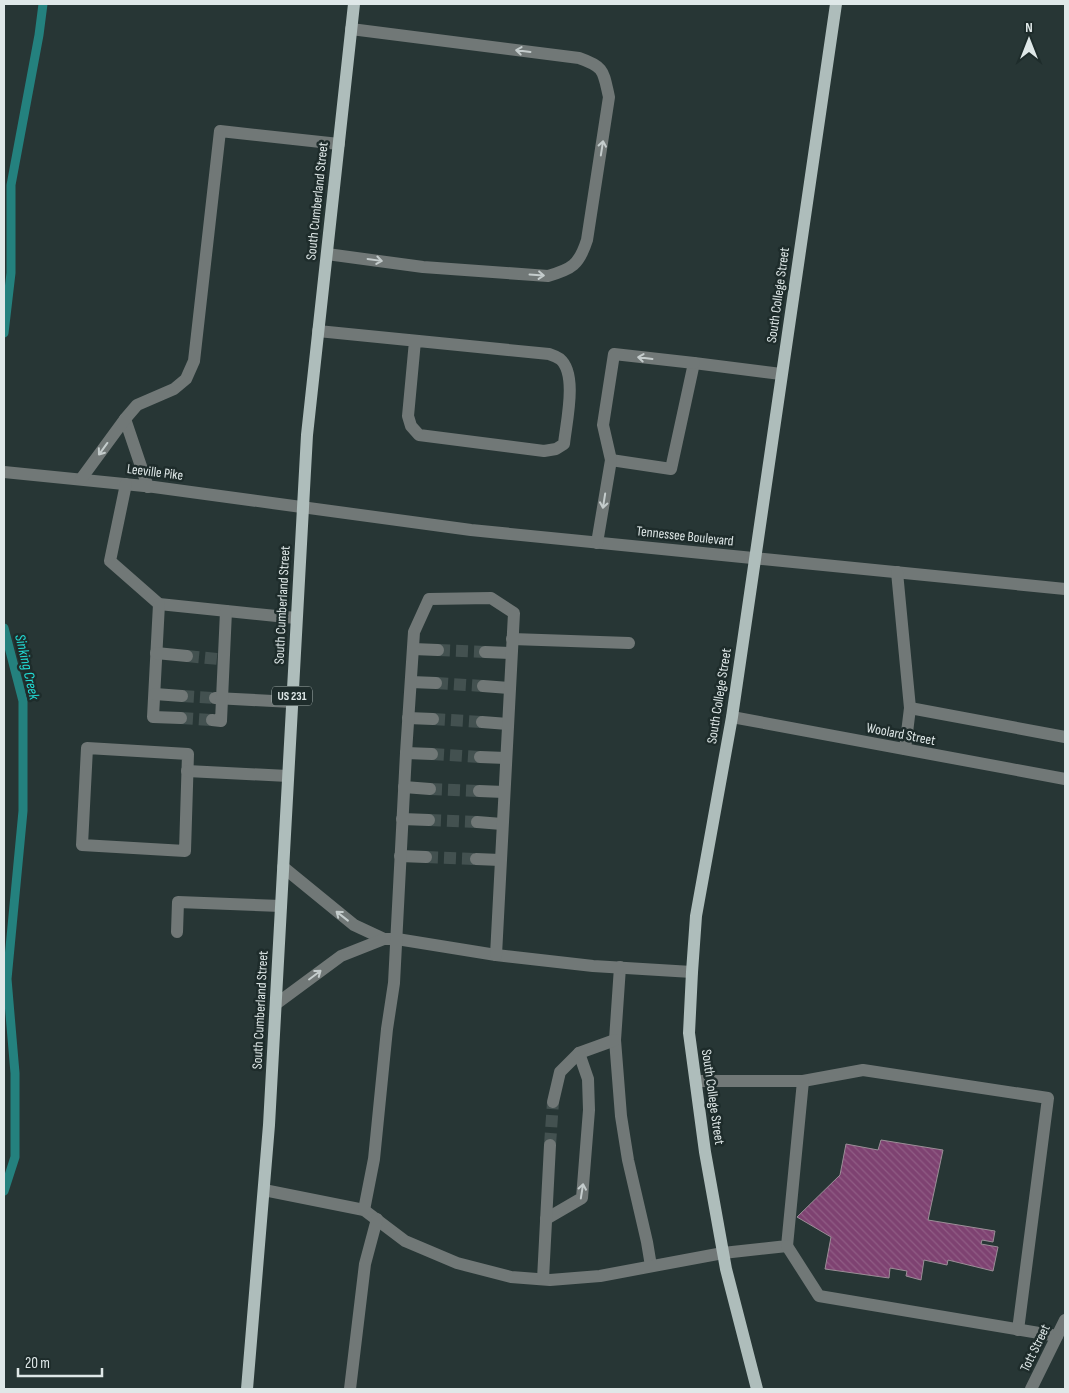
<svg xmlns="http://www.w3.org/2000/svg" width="1069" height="1393" font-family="'Sofia Sans Condensed',sans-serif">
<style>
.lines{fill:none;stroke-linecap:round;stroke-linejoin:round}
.stream{stroke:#24817e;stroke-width:9}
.building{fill:url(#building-back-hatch);stroke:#9b8e97}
.minor-tunnel{stroke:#435150;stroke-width:12;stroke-dasharray:12 6;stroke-linecap:butt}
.minor{stroke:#717877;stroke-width:12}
.major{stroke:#aebdbb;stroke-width:12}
.oneway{stroke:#c4cccc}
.labels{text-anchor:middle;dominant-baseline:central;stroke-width:5;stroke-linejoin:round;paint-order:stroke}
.shield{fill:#1e2c2b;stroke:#a5b0af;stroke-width:1}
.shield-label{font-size:12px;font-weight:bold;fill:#dfe8e8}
.street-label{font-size:14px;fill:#dfe8e8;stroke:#1e2c2b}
.water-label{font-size:15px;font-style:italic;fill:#22dcd6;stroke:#1e2c2b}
</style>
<defs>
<pattern id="building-back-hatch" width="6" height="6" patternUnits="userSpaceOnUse" patternTransform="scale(1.25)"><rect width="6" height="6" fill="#7e4271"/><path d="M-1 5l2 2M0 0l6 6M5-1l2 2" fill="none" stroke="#905d85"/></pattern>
</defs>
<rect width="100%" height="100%" fill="#273635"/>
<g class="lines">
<g class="stream">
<path d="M4,333L11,273V185L39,35L43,4"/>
<path d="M4,628L23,701V811L7,979L15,1073V1157L4,1191"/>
</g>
</g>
<path class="building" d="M881,1140L943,1150L928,1220L995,1231L993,1242L982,1240L981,1244L998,1247L993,1271L948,1260L947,1265L924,1260L921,1280L906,1276L907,1271L890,1268L889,1278L825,1269L831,1237L797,1217L840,1175L846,1144L878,1150Z"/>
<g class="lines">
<g class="minor-tunnel">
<path d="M438,650L485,652"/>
<path d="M187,656L218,659"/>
<path d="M436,683L483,686"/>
<path d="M182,696L214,698"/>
<path d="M181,718L212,720"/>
<path d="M433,719L482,722"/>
<path d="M432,754L480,757"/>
<path d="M430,789L479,791"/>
<path d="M429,820L477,822"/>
<path d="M426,857L476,859"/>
<path d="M550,1145L553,1102"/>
</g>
<g class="minor">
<path d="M327,254L423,267L548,276C572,269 579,265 587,240L609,97C603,71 605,67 579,58L351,29"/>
<path d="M318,331L549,354C552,355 557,357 560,359C578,374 566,423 564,444L556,449L544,451L419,435L411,426L408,416L415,341"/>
<path d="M125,419L148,487"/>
<path d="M611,460L671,469L694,363L781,374"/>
<path d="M4,472L154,487L471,530L1065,589"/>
<path d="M81,479L125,419L137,405L174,389L186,379L194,361L220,131L339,144"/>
<path d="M126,484L110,561L159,604L296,618"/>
<path d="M597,543L611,460L603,425L614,354L694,363"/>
<path d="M897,572L910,708L905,749"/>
<path d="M159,604L153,717L181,718"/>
<path d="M512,639L629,643"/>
<path d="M413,649L438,650"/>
<path d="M485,652L511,653"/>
<path d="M156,653L187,656"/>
<path d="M411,682L436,683"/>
<path d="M483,686L509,688"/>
<path d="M155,694L182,696"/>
<path d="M215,698L292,702"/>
<path d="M910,708L1065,737"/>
<path d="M732,717L1065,779"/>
<path d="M408,718L433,719"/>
<path d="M212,720L221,721L226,611"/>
<path d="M482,722L508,724"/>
<path d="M87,748L188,754L185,851L82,845Z"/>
<path d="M406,753L432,754"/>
<path d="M480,757L506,758"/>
<path d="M187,771L288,776"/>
<path d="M404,787L430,789"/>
<path d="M479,791L504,792"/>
<path d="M402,819L429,820"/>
<path d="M477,822L502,824"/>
<path d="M400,856L426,857"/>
<path d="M476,859L500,860"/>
<path d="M283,867L354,925L384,939"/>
<path d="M177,932L178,902L281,906"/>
<path d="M620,967L615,1040L621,1116L628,1160L647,1242L651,1266"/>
<path d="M276,1004L341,956L384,939H397L496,955L593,966L692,972"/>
<path d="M803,1081L863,1070L1048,1098L1018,1330"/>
<path d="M553,1102L560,1072L579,1053L615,1040"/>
<path d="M264,1190L364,1210L405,1241L457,1263L511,1277L550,1280L600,1276L723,1253L787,1246L803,1081H696"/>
<path d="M364,1210L374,1159L387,1029L394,983L406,753L414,632L429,599L491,598L514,613L496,955"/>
<path d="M546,1219L582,1198L589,1110L588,1079L579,1053"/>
<path d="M787,1246L819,1296L1057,1336"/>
<path d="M543,1279L550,1145"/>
<path d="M350,1389L365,1264L377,1219"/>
<path d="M1031,1389L1065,1320"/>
</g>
<g class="major">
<path d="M247,1389L269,1125L307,435L354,4"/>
<path d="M757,1389L726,1269L705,1152L689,1033L692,972L696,916L732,717L836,4"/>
</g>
</g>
<defs><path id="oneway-shaft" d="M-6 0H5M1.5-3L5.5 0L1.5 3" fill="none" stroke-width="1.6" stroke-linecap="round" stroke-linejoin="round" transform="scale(1.25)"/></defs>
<g class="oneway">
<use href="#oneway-shaft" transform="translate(523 51) rotate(-173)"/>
<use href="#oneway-shaft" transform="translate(602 148) rotate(-81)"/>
<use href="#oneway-shaft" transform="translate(375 260) rotate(8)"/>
<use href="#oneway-shaft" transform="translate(537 275) rotate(4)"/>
<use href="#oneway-shaft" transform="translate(645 358) rotate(-173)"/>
<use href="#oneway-shaft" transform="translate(103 449) rotate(126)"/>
<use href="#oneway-shaft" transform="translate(604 501) rotate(99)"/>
<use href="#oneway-shaft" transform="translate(342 916) rotate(-142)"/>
<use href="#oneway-shaft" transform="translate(315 975) rotate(-37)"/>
<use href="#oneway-shaft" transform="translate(582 1191) rotate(-81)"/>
</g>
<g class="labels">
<rect class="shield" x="272" y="686.5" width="40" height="19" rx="4"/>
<g class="shield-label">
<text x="292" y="696">US 231</text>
</g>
<g class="street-label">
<text transform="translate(317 201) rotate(-84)">South Cumberland Street</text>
<text transform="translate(778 295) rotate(-82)">South College Street</text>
<text transform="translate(155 472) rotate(7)">Leeville Pike</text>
<text transform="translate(685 536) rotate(6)">Tennessee Boulevard</text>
<text transform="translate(282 605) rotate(-87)">South Cumberland Street</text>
<text transform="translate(719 696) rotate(-81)">South College Street</text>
<text transform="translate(901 734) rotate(11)">Woolard Street</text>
<text transform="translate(260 1010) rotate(-87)">South Cumberland Street</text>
<text transform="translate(713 1097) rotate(82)">South College Street</text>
<text transform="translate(1035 1348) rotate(-64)">Tott Street</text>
</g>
<g class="water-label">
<text transform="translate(27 667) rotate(77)">Sinking Creek</text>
</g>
</g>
<rect width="1069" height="1393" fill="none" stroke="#dfe8e8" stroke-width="10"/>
<g transform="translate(1029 40)" stroke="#1e2c2b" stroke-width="4" paint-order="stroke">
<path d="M0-4L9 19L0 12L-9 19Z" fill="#dfe8e8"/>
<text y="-8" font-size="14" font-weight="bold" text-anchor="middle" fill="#dfe8e8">N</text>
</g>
<path d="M18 1368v8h84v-8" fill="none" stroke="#dfe8e8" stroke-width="2.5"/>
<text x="25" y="1368" font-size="15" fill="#dfe8e8" stroke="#1e2c2b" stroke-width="4" paint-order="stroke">20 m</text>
</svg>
